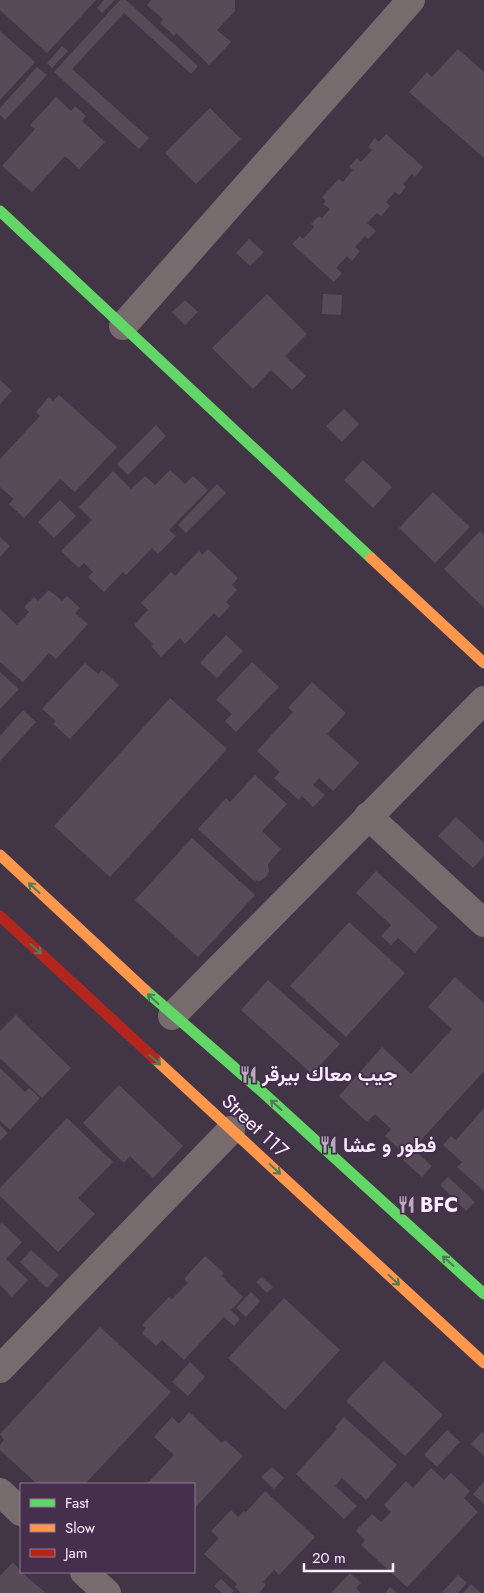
<svg xmlns="http://www.w3.org/2000/svg" width="484" height="1593" font-family="Jost,Vazirmatn,sans-serif">
<style>
.building{fill:#584b58}
.lines{fill:none;stroke-linecap:round;stroke-linejoin:round}
.street{stroke:#786b6d;stroke-width:28}
.fast{stroke:#63d668;stroke-width:11}
.slow{stroke:#ff974d;stroke-width:11}
.jam{stroke:#b3261e;stroke-width:11}
.oneway{stroke:#537a59}
.labels{text-anchor:middle;dominant-baseline:central;stroke-width:4;stroke-linejoin:round;paint-order:stroke}
.poi-label{font-size:20px;font-weight:bold;fill:#faebff;stroke:#462e4d;text-anchor:start}
.street-label{font-size:20px;fill:#faebff;stroke:#462e4d}
</style>
<rect width="100%" height="100%" fill="#423546"/>
<g class="building">
<path d="M0,0H96L47,53L0,10Z"/>
<path d="M104,0H115L102,13L97,8Z"/>
<path d="M120,0H126L198,66L191,74L124,13L72,69L149,138L139,149L54,72Z"/>
<path d="M151,0H235V11L217,30L231,42L209,65L176,33L174,36L160,23L163,19L147,5Z"/>
<path d="M0,31L35,62L0,100Z"/>
<path d="M62,46L68,51L52,68L47,63Z"/>
<path d="M458,49L484,72V158L409,92L427,72L432,77Z"/>
<path d="M37,67L47,75L5,120L0,115V108Z"/>
<path d="M56,97L71,111L75,106L86,116L82,121L105,142L79,169L65,156L32,192L2,166L35,129L30,125Z"/>
<path d="M210,108L241,139L196,184L165,153Z"/>
<path d="M386,134L423,167L415,177L412,174L403,184L406,187L399,195L395,192L386,202L390,206L381,216L377,213L367,223L376,231L368,239L365,236L355,247L360,251L352,261L347,256L336,268L342,273L334,282L292,244L300,236L303,239L314,227L311,224L319,216L322,218L330,209L323,204L326,201L322,197L339,179L343,182L353,170L349,167L357,158L361,162L372,150L368,147L375,138L379,142Z"/>
<path d="M249,239L264,252L250,266L236,253Z"/>
<path d="M267,294L307,334L285,356L306,376L292,390L271,370L253,389L212,348Z"/>
<path d="M323,294L342,295L341,315L322,314Z"/>
<path d="M185,300L198,312L185,325L172,312Z"/>
<path d="M0,380L12,391L0,404Z"/>
<path d="M59,395L117,447L75,492L60,479L24,518L9,504L14,499L0,487V459L40,416L36,412L49,397L53,401Z"/>
<path d="M344,409L359,424L342,442L326,426Z"/>
<path d="M156,425L166,436L128,475L117,464Z"/>
<path d="M363,460L392,487L373,508L344,480Z"/>
<path d="M170,470L185,484L193,476L208,490L169,530L176,536L158,554L152,548L126,575L123,572L104,592L88,577L93,572L84,563L79,568L61,551L92,520L79,507L113,471L131,489L145,476L155,485Z"/>
<path d="M217,484L226,493L186,533L178,525Z"/>
<path d="M433,492L470,527L435,563L399,528Z"/>
<path d="M60,500L76,516L54,538L38,522Z"/>
<path d="M480,531L484,535V608L444,569Z"/>
<path d="M0,537L10,546L0,557Z"/>
<path d="M208,549L238,578L232,585L237,590L226,602L230,606L219,618L214,613L185,644L180,638L161,657L151,646L153,644L134,625L148,610L141,603L171,572L175,576L199,551L202,555Z"/>
<path d="M49,590L62,601L67,596L80,608L75,613L88,624L56,659L49,653L23,682L0,662V609L17,625L29,612L24,607L34,597L38,601Z"/>
<path d="M226,635L243,651L217,678L200,663Z"/>
<path d="M252,662L279,687L236,732L225,721L232,714L216,700Z"/>
<path d="M85,663L98,674L102,670L119,685L70,739L53,724L56,721L42,709Z"/>
<path d="M0,672L19,689L0,709Z"/>
<path d="M312,682L346,713L327,734L359,763L333,791L319,778L313,785L325,795L313,807L302,796L299,800L274,778L280,772L257,751L293,712L288,708Z"/>
<path d="M170,698L227,749L110,877L54,826Z"/>
<path d="M23,710L36,722L0,761V736Z"/>
<path d="M255,775L287,804L262,831L281,849L268,864L269,871L266,877L260,881L253,880L198,829L226,798L230,802Z"/>
<path d="M456,817L484,843V856L473,868L438,836Z"/>
<path d="M192,838L255,895L198,957L135,900Z"/>
<path d="M376,871L438,927L415,953L398,938L391,945L381,936L391,925L356,893Z"/>
<path d="M349,922L405,973L346,1037L290,986Z"/>
<path d="M455,977L484,1003V1071L413,1149L432,1166L422,1177L403,1160L407,1156L385,1136L391,1129L375,1114L367,1122L339,1096L382,1047L411,1074L452,1029L428,1007Z"/>
<path d="M268,980L340,1044L312,1074L241,1010Z"/>
<path d="M16,1015L71,1068L42,1098L0,1058V1031Z"/>
<path d="M0,1068L25,1092L29,1088L40,1098L10,1130L0,1121Z"/>
<path d="M119,1085L183,1146L153,1178L130,1156L124,1163L83,1123Z"/>
<path d="M484,1108V1191L457,1167L462,1162L443,1145L451,1136L456,1140Z"/>
<path d="M67,1118L113,1162L78,1198L95,1214L58,1252L0,1196V1188Z"/>
<path d="M0,1125L8,1133L0,1141Z"/>
<path d="M448,1177L475,1202L466,1211L440,1185Z"/>
<path d="M2,1223L22,1242L6,1259L28,1280L12,1297L0,1285V1225Z"/>
<path d="M31,1250L59,1275L47,1288L20,1262Z"/>
<path d="M205,1256L224,1273L221,1276L243,1297L231,1310L240,1319L234,1326L224,1317L184,1360L162,1340L156,1346L142,1333L146,1328L142,1325L169,1297L172,1299L188,1283L184,1279Z"/>
<path d="M262,1277L273,1287L267,1293L256,1282Z"/>
<path d="M251,1292L260,1301L246,1317L236,1308Z"/>
<path d="M284,1298L340,1350L285,1410L228,1358Z"/>
<path d="M100,1327L171,1392L85,1484H37L0,1450V1445L4,1440L0,1434Z"/>
<path d="M384,1361L443,1415L405,1456L346,1401Z"/>
<path d="M190,1362L205,1377L188,1396L172,1382Z"/>
<path d="M189,1412L222,1443L225,1440L243,1456L194,1509V1484H147L174,1455L154,1437L172,1417L179,1424Z"/>
<path d="M344,1417L397,1465L366,1500L342,1478L335,1486L357,1506L344,1519L296,1474L337,1429L335,1427Z"/>
<path d="M447,1430L460,1442L437,1467L424,1455Z"/>
<path d="M482,1432L484,1434V1456L471,1444Z"/>
<path d="M272,1467L284,1478L274,1489L261,1477Z"/>
<path d="M431,1468L444,1480L451,1473L470,1491L464,1498L478,1512L407,1587L361,1545L365,1540L356,1531L372,1514L381,1522L391,1512L384,1505L406,1481L413,1488Z"/>
<path d="M484,1482V1504L473,1494Z"/>
<path d="M265,1491L315,1537L279,1575L274,1570L263,1582L266,1585L259,1593H241L235,1587L237,1584L204,1554L219,1538L211,1531L231,1510L238,1517L244,1511L246,1512Z"/>
<path d="M13,1562L21,1572L46,1593H0V1576Z"/>
<path d="M350,1573L361,1583L356,1588L361,1593H331Z"/>
<path d="M458,1575L467,1583L458,1593H441Z"/>
<path d="M221,1579L234,1591L232,1593H222L214,1586Z"/>
<path d="M471,1584L481,1593H463Z"/>
<path d="M390,1587L397,1593H385Z"/>
</g>
<g class="lines">
<g class="street">
<path d="M123,326L411,0"/>
<path d="M368,816L484,923"/>
<path d="M172,1016L484,700"/>
<path d="M0,1369L231,1130"/>
<path d="M0,1492L21,1512"/>
<path d="M84,1572L107,1593"/>
</g>
<g class="fast">
<path d="M0,211L371,558"/>
<path d="M145,990L259,1089L484,1294"/>
</g>
<g class="slow">
<path d="M371,558L484,663"/>
<path d="M0,855L145,990"/>
<path d="M155,1059L484,1363"/>
</g>
<path class="jam" d="M0,916L155,1059"/>
</g>
<defs><path id="oneway-shaft" d="M-6 0H5M1.5-3L5.5 0L1.5 3" fill="none" stroke-width="1.6" stroke-linecap="round" stroke-linejoin="round" transform="scale(1.25)"/></defs>
<g class="oneway">
<use href="#oneway-shaft" transform="translate(34 888) rotate(-137)"/>
<use href="#oneway-shaft" transform="translate(36 949) rotate(42)"/>
<use href="#oneway-shaft" transform="translate(153 999) rotate(-137)"/>
<use href="#oneway-shaft" transform="translate(155 1060) rotate(42)"/>
<use href="#oneway-shaft" transform="translate(276 1105) rotate(-138)"/>
<use href="#oneway-shaft" transform="translate(275 1169) rotate(43)"/>
<use href="#oneway-shaft" transform="translate(448 1261) rotate(-138)"/>
<use href="#oneway-shaft" transform="translate(394 1280) rotate(43)"/>
</g>
<defs>
<symbol id="restaurant-bare" viewBox="-9 -9 18 18"><path d="M-5-6h1v4h1v-4h1v4h1v-4h1v5L-1.5 .5V6h-2V.5L-5-1ZM5-6V6H3V1.5H1.5Q1.5-4 5-6Z" fill="#baabbe" stroke="#462e4d" stroke-width="2.5" paint-order="stroke"/></symbol>
</defs>
<g fill-rule="evenodd">
<use href="#restaurant-bare" x="236" y="1062" width="25" height="25"/>
<use href="#restaurant-bare" x="316" y="1132" width="25" height="25"/>
<use href="#restaurant-bare" x="394" y="1192" width="25" height="25"/>
</g>
<g class="labels">
<g class="poi-label">
<text x="262" y="1074">جيب معاك بيرقر</text>
<text x="343" y="1145">فطور و عشا</text>
<text x="420" y="1205">BFC</text>
</g>
<g class="street-label">
<text transform="translate(255 1126) rotate(43)">Street 117</text>
</g>
</g>
<rect x="20" y="1483" width="175" height="90" fill="#462e4d" stroke="#8e7a94"/>
<rect x="30" y="1499" width="25" height="8" fill="#63d668" stroke="#8e7a94"/>
<text x="65" y="1508" font-size="15" fill="#faebff">Fast</text>
<rect x="30" y="1524" width="25" height="8" fill="#ff974d" stroke="#8e7a94"/>
<text x="65" y="1533" font-size="15" fill="#faebff">Slow</text>
<rect x="30" y="1549" width="25" height="8" fill="#b3261e" stroke="#8e7a94"/>
<text x="65" y="1558" font-size="15" fill="#faebff">Jam</text>
<path d="M304 1563v8h89v-8" fill="none" stroke="#faebff" stroke-width="2.5"/>
<text x="312" y="1563" font-size="15" fill="#faebff" stroke="#462e4d" stroke-width="4" paint-order="stroke">20 m</text>
</svg>
